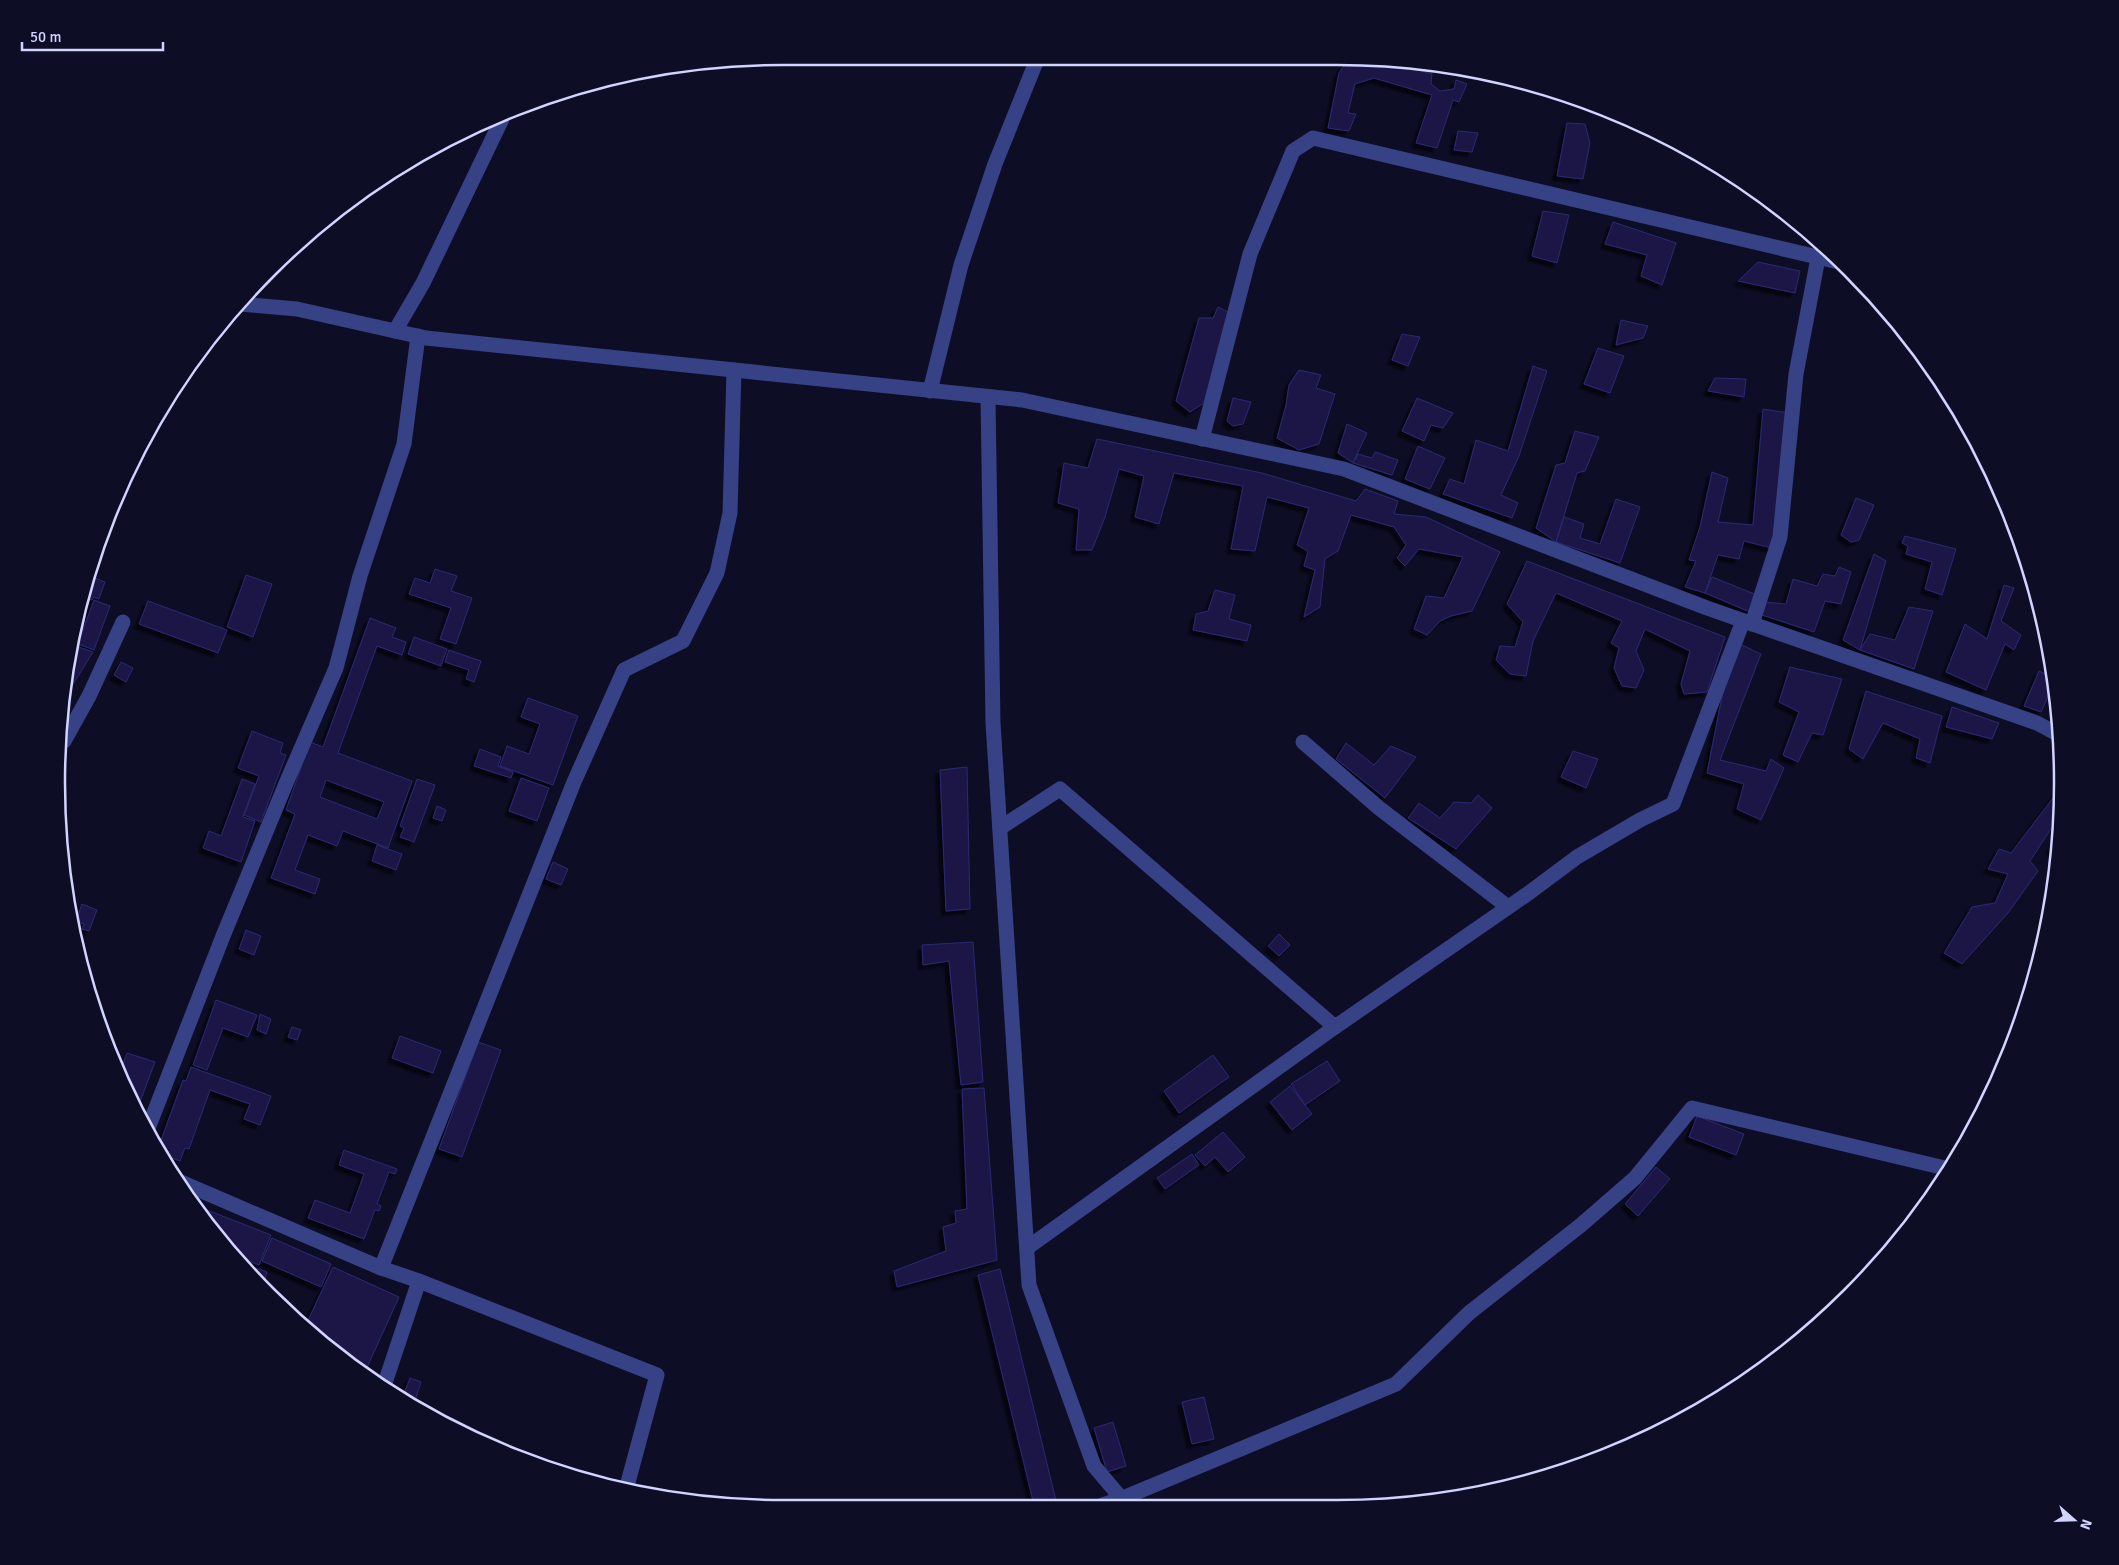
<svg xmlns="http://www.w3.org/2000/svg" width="2119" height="1565" font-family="Signika,sans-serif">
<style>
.building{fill:#1a1947;stroke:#2b2974;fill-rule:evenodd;filter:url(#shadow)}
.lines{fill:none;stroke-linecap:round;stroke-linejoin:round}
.minor{stroke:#364186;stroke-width:15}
.rim{fill:none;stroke:#d1d4ff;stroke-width:2.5}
</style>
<defs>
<filter id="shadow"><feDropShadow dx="-4.5" dy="4.5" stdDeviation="1" flood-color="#0009"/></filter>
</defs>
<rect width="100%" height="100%" fill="#0d0d25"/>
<g class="building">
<path d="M1349,58H1375L1432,74L1431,84L1440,91L1454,89L1456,80L1467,84L1459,102L1453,100L1437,148L1416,143L1432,95L1374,78L1355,84L1348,113L1356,114L1349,131L1328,128L1339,73Z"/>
<path d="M1567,123L1585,124L1590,143L1583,179L1557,176Z"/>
<path d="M1458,131L1478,133L1472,152L1454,150Z"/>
<path d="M1543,211L1569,215L1557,263L1532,256Z"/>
<path d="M1613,222L1676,243L1662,285L1641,276L1647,255L1605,244Z"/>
<path d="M1758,262L1800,271L1795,293L1738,281Z"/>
<path d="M1218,307L1228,312L1204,403L1190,412L1176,401L1199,318H1213Z"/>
<path d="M1621,320L1648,326L1643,338L1616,345Z"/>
<path d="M1402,334L1420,337L1408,366L1392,360Z"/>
<path d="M1598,348L1624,356L1610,393L1584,384Z"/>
<path d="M1533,366L1547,371L1519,456L1501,495L1518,503L1512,518L1443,494L1450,479L1464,484L1476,440L1508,451Z"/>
<path d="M1299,370L1321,375L1316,388L1335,394L1319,444L1299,450L1277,438L1286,405L1289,385Z"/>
<path d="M1715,378L1746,379L1744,397L1708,391Z"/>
<path d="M1233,398L1251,402L1243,424L1233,426L1227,421Z"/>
<path d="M1417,398L1453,413L1443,428L1431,425L1424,441L1402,431Z"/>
<path d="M1763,409L1789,413L1772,548L1744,541L1739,559L1718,555L1705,593L1685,587L1696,561L1689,560L1700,527L1712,472L1728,478L1718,522L1753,525Z"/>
<path d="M1347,424L1367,433L1353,463L1338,453Z"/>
<path d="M1575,431L1599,437L1585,471L1577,473L1556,542L1536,528L1556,465L1565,463Z"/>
<path d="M1097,439L1262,473L1356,501L1365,489L1398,501L1394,514L1426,517L1500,552L1472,611L1451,616L1440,621L1427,635L1414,629L1426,596L1444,598L1463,557L1419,549L1405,566L1397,558L1406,545L1394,527L1351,515L1338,551L1325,559L1320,607L1304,617L1315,570L1304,566L1308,551L1297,545L1309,508L1267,497L1255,551L1231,549L1243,486L1174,473L1159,524L1135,517L1144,476L1119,469L1105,517L1092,550H1076L1079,509L1058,503L1064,463L1088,468Z"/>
<path d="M1418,446L1445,458L1430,489L1405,479Z"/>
<path d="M1375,452L1398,460L1392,475L1353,463L1358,454L1372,458Z"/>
<path d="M1856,498L1874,505L1859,540L1851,542L1841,535Z"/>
<path d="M1616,499L1640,507L1620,563L1556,542L1564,517L1584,524L1580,538L1600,544Z"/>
<path d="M1905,536L1956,549L1942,595L1925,589L1932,562L1906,554L1908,546L1902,543Z"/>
<path d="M1874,554L1886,561L1860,650L1843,640Z"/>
<path d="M1527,561L1725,637L1707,692L1684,694L1681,684L1690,651L1645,629L1636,651L1644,670L1636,688L1622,686L1614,668L1619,648L1611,643L1622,621L1556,593L1533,641L1526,676L1510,674L1496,660L1500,646L1515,647L1523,622L1507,604Z"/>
<path d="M1839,567L1851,572L1841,604L1825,601L1814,632L1759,614L1764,602L1786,604L1793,579L1817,586L1823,574L1835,576Z"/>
<path d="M435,569L457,576L451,591L472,598L456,644L440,639L451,608L409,594L415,578L430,583Z"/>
<path d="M88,575L105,582L99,599L94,597L92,600L82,597Z"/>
<path d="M246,575L272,584L253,637L227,627Z"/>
<path d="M1712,577L1757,595L1750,612L1705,593Z"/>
<path d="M2004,585L2014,588L2001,621L2021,635L2014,650L2005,644L1986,690L1946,672L1965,624L1987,639Z"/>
<path d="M1215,590L1235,595L1229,619L1251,625L1247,641L1193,630L1196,614L1208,611Z"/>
<path d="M94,600L110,606L94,650L78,644Z"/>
<path d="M148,601L227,630L218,653L139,624Z"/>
<path d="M1909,607L1933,611L1914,669L1860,650L1870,634L1895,640Z"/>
<path d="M370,618L396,628L392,637L406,642L402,655L377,646L338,753L412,781L388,848L343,831L337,846L308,835L295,870L320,879L315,894L271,878L295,814L286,810L310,742L323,747ZM326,780L384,802L377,819L320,797Z"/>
<path d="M414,637L447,649L441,666L408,654Z"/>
<path d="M1740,644L1761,654L1720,760L1766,771L1771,759L1784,768L1761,820L1737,809L1744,784L1707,773L1724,686Z"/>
<path d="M76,646L93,652L67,694L69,657Z"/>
<path d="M449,650L481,661L474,682L466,679L469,670L445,662Z"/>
<path d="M121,662L133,668L126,682L114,675Z"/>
<path d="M1790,667L1842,679L1823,735L1812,733L1798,762L1783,755L1799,712L1779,702Z"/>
<path d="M2039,671L2052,677L2053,686L2041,712L2024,706Z"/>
<path d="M1866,691L1942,716L1930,763L1916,758L1920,739L1883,723L1863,759L1849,749Z"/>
<path d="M528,698L578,716L553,785L500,766L507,746L529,754L540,724L521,717Z"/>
<path d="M1952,707L1999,723L1992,739L1946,727Z"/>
<path d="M252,731L283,743L280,753L286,755L261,822L244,815L259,776L238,768Z"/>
<path d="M1346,743L1374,765L1391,746L1416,757L1385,798L1336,759Z"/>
<path d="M480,749L501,757L498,766L513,772L511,778L474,766Z"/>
<path d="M1573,751L1598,759L1586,788L1561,777Z"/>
<path d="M967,767L970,909L946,911L940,770Z"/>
<path d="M521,778L549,788L537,821L509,811Z"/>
<path d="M242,779L255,784L243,817L255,821L241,862L203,848L209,831L221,836Z"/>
<path d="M417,779L435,785L414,842L400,837L404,828L400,826Z"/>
<path d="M2060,785L2058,818L2030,861L2038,871L2008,913L1962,964L1944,953L1972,907L1995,903L2008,874L1988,869L1999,849L2011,853L2053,798Z"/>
<path d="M1478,795L1492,808L1456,849L1408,818L1419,803L1440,818L1454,802L1471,803Z"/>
<path d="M437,806L446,810L442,821L433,818Z"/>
<path d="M2058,839L2057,856L2050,849Z"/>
<path d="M377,845L402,854L396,870L372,861Z"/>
<path d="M553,862L568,869L561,885L546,879Z"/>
<path d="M82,904L97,910L89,931L82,929L84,924L76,921Z"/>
<path d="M246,930L261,936L254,955L239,949Z"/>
<path d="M1279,934L1290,945L1279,956L1268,946Z"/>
<path d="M973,942L983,1082L961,1085L949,961L923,965L922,945Z"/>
<path d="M216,1000L257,1015L248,1037L223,1028L207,1070L193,1065Z"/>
<path d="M260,1014L271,1019L266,1034L257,1030Z"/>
<path d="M292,1027L301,1030L297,1040L288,1037Z"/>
<path d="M400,1036L441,1051L433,1073L392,1058Z"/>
<path d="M478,1042L501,1050L462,1157L439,1149Z"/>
<path d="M127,1053L155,1062L137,1110L120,1072Z"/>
<path d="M1213,1055L1229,1077L1179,1113L1164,1091Z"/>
<path d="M2005,1059L1995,1080H1990Z"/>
<path d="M1327,1061L1340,1081L1305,1105L1291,1084Z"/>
<path d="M191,1067L271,1096L260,1125L244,1119L250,1104L210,1090L189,1149L185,1148L180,1161L159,1153L157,1151L183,1080L186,1081Z"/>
<path d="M1290,1086L1312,1114L1292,1130L1270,1102Z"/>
<path d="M984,1088L997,1260L897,1287L894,1271L946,1251L943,1227L956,1223L955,1211L967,1209L962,1089Z"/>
<path d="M1697,1116L1744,1134L1736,1155L1689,1137Z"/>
<path d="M1223,1132L1245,1157L1228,1172L1215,1157L1205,1166L1195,1155Z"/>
<path d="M344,1150L397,1169L395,1174L389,1172L377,1204L381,1206L379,1211L375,1210L364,1239L308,1218L315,1200L350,1213L364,1174L339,1165Z"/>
<path d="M1192,1154L1199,1165L1165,1189L1157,1178Z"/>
<path d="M1656,1167L1670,1179L1638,1216L1625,1204Z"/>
<path d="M202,1208L271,1235L259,1265L235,1256L206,1224L199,1214Z"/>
<path d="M272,1238L331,1264L321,1287L262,1261Z"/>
<path d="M250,1266L267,1272L263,1285L249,1270Z"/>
<path d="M333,1267L399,1297L365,1372L304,1329Z"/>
<path d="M1000,1269L1057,1505H1034L978,1275Z"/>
<path d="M410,1378L421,1382L413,1407L402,1399Z"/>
<path d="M1204,1397L1214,1439L1192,1444L1182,1402Z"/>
<path d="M1113,1422L1126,1466L1107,1472L1094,1428Z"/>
</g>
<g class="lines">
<g class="minor">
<path d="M240,304L297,309L426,338L1022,400L1344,469L1707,608L2037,723L2061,736"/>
<path d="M395,331L423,283L502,119"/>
<path d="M930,391L961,265L995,164L1038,57"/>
<path d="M988,397L993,723L1029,1285L1094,1466L1127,1505"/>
<path d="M1202,439L1250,254L1293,151L1313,138L1843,263"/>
<path d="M1752,624L1780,537L1796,374L1818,258"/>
<path d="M64,741L89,696L123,622"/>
<path d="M1303,742L1379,808L1508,907"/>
<path d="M1000,828L1060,789L1335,1027L1526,895L1577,857L1640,820L1673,804L1743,621"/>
<path d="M147,1131L223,936L287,781L336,668L360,576L404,444L418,336"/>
<path d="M176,1180L381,1268L419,1281L657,1375L627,1486"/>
<path d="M1027,1248L1335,1027"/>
<path d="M381,1268L574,782L624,670L683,641L717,573L730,513L734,370"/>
<path d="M384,1386L419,1281"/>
<path d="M1102,1505L1123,1498L1396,1384L1469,1313L1581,1225L1635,1178L1692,1108L1949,1169"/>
</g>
</g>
<path d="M0 0H2119V1565H0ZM782 65H1337A717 717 0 0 1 2054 782V783A717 717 0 0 1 1337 1500H782A717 717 0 0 1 65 783V782A717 717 0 0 1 782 65Z" fill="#0d0d25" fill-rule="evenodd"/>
<path class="rim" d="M782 65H1337A717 717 0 0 1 2054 782V783A717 717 0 0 1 1337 1500H782A717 717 0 0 1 65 783V782A717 717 0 0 1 782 65Z"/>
<g transform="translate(2074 1520) rotate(110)" stroke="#0d0d25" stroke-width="4" paint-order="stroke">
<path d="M0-4L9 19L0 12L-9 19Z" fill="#d1d4ff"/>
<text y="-8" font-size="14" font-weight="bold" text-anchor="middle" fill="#d1d4ff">N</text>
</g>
<path d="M22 42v8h141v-8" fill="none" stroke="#d1d4ff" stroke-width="2.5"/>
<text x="30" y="42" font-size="15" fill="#d1d4ff" stroke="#0d0d25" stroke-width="4" paint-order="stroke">50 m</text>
</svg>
